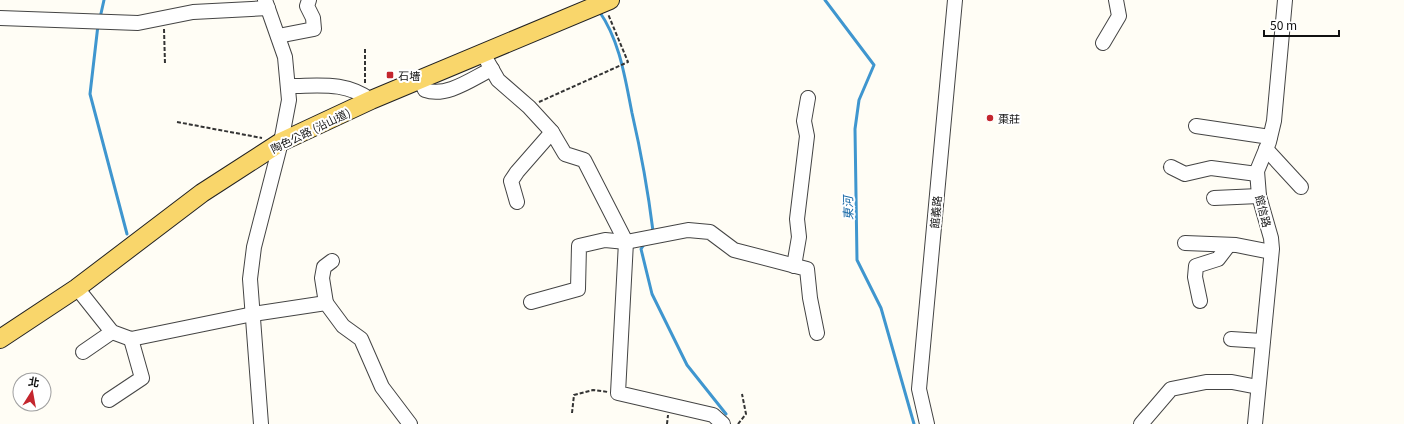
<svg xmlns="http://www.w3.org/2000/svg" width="1404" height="424" font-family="Georgia,'Noto Sans TC',serif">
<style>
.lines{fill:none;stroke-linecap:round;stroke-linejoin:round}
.stream{stroke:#3f96cf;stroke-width:3}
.minor-casing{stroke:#444;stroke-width:16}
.major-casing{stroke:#222;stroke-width:20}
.path{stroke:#333;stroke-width:2;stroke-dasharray:4 2;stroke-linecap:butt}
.minor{stroke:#fff;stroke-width:14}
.major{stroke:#f9d66b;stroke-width:18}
.poi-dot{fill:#c4262e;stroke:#fff;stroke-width:1.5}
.labels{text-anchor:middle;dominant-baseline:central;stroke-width:4;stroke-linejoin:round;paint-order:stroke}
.poi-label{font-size:11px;fill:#111;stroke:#fff;text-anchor:start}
.street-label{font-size:11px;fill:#111;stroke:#fff}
.water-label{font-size:12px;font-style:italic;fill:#1768a6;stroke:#fff}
</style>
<rect width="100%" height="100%" fill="#fffdf5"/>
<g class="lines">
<g class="stream">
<path d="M825,0L874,65L859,100L855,129L857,260L881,308L914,424"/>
<path d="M599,11C620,41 625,78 632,113C641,152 648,191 653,231L652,233"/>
<path d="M100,18L104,0"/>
<path d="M98,25L90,94L127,234"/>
<path d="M645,243L641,249L652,294L687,365L726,414"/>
</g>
<defs>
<g id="minor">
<path d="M0,18L138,23L193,12L268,8"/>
<path d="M278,36L314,29L313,18L307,6L309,0"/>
<path d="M1103,43L1119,16L1116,0"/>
<path d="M482,52L498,80L529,107L552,132L565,154L584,160L626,242L618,393L713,415L723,424"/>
<path d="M420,79L425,90C447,98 473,78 492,69"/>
<path d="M289,86C320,86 344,81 371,100"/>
<path d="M1196,126L1270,137"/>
<path d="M1266,149L1301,187"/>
<path d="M1171,167L1185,174L1211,168L1257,174"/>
<path d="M1214,198L1259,196"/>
<path d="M517,202L511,181L517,172L552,132"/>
<path d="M1185,243L1236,245L1271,252"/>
<path d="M794,266L799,237L797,219L807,136L804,121L808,98"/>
<path d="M77,288L112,332L131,339L253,314L326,303L343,326L361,339L382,387L410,424"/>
<path d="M1200,301L1195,277L1196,266L1218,259L1228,246"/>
<path d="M531,302L578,289L579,246L605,240L626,242L688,230L710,232L734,250L807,269L810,298L817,333"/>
<path d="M326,303L322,278L324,267L332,261"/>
<path d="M1231,339L1262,341"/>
<path d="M83,352L112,332"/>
<path d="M109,400L142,378L131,339"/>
<path d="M261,424L250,279L254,247L281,142L289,100L285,57L265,0"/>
<path d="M927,424L919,389L955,0"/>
<path d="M1141,424L1171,389L1206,382H1232L1258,387"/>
<path d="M1255,424L1272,249L1271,238L1259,196L1257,171L1269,142L1274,121L1285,0"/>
</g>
<path id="major" d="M0,339L77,288L202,193L281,142L371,100L610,0"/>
</defs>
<use href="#minor" class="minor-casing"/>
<use href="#major" class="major-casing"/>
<g class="path">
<path d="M164,29L165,64"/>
<path d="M365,83V47"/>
<path d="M539,102L628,62L608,14"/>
<path d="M177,122L262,138"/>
<path d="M572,413L574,395L593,390L608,392"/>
<path d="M667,424L668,415"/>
<path d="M738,424L746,414L742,394"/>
</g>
<use href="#minor" class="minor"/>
<use href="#major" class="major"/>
</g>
<g class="poi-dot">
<rect x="386" y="71" width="8" height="8" rx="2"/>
<circle cx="990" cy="118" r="4"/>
</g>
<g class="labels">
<g class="poi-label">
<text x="398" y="75">石墻</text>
<text x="998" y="118">棗莊</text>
</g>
<g class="street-label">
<text transform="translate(310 130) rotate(-26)">陶色公路 (沿山道)</text>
<text transform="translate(1264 211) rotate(76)">館信路</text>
<text transform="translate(935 212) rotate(-85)">館義路</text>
</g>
<g class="water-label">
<text transform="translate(847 208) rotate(-91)">東河</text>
</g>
</g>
<g transform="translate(32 392) rotate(11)"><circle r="19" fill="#ffffff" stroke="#a0a0a0"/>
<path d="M0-3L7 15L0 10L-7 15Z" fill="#c4262e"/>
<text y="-6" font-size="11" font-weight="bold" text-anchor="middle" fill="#111111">北</text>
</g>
<path d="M1264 30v6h75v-6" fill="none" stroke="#111111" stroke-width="2"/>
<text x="1270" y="30" font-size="12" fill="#111111" stroke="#ffffff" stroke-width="3" paint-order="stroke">50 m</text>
</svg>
